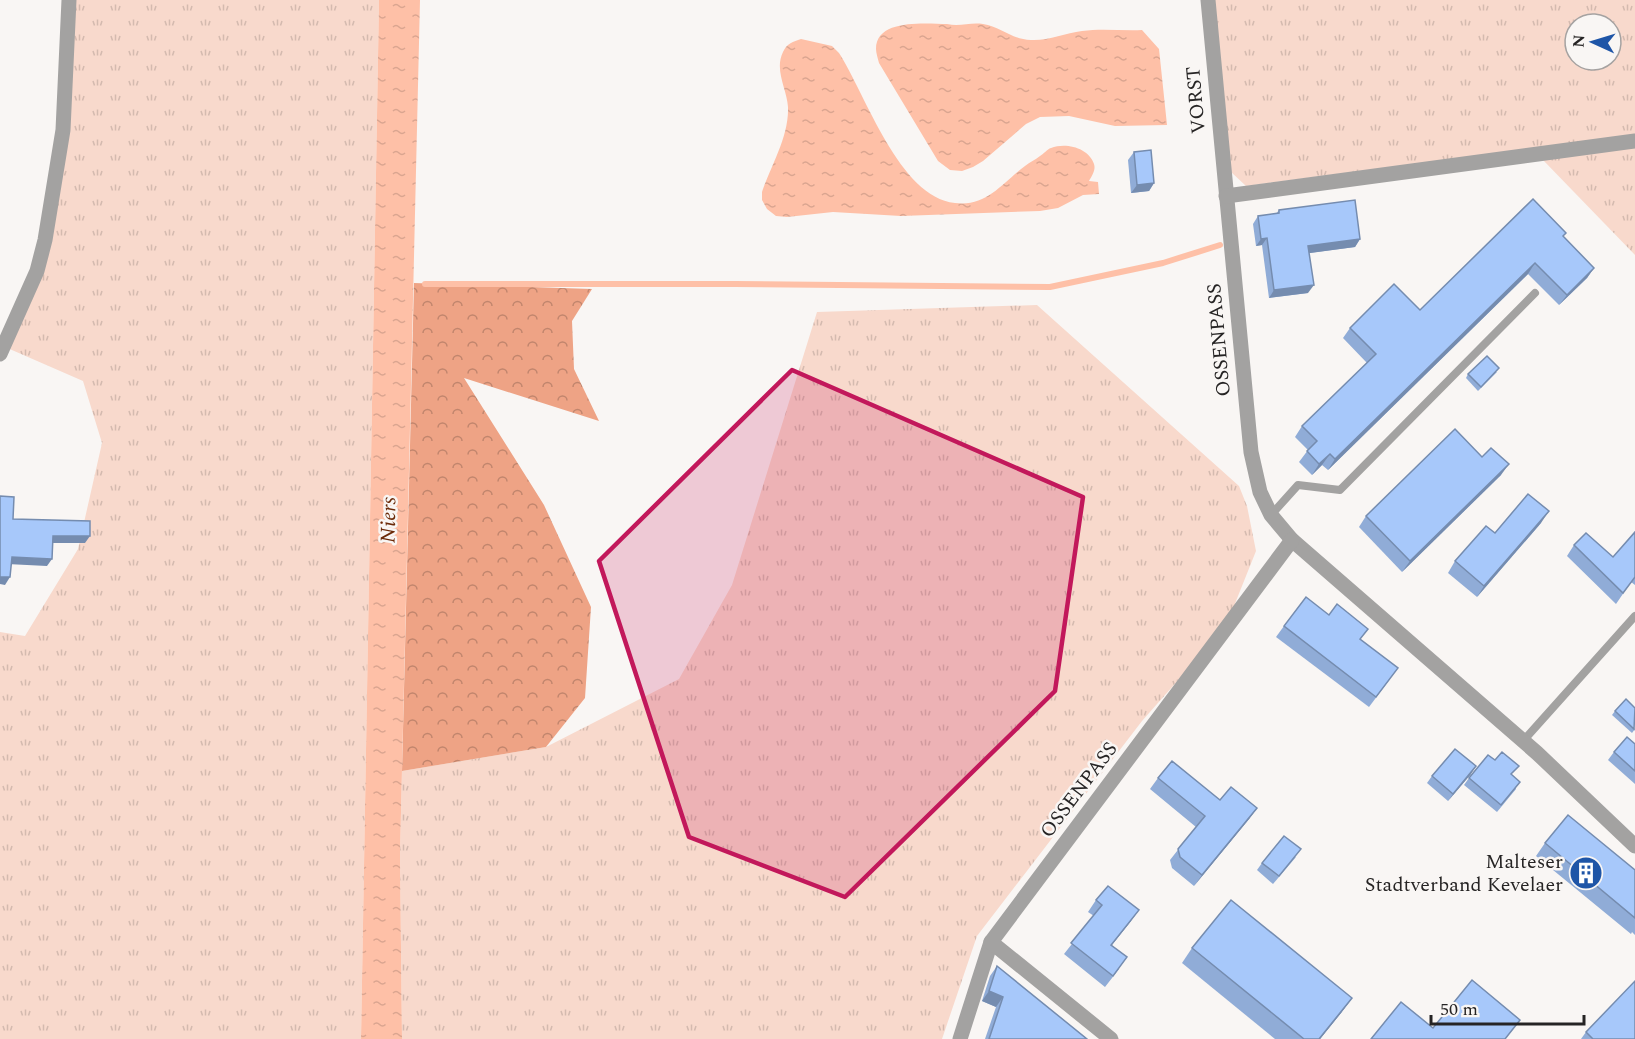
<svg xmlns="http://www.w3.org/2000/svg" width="1635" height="1039" font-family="Spectral,serif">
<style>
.grass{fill:url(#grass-tufts);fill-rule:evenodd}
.forest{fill:url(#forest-crowns)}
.water{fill:url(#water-ripples)}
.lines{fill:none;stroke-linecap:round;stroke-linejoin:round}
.stream{stroke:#fec0a7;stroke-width:6}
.service{stroke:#a3a2a1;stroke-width:8}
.minor{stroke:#a3a2a1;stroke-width:15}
.wall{fill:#90acd7}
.shaded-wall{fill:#758caf}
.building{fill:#a7c8fa;stroke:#758caf;stroke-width:1.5}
.marked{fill:#c2185b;fill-opacity:0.2;stroke:#c2185b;stroke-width:4.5;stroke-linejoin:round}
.labels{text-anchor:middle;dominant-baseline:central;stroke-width:5;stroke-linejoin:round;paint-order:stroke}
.street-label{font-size:20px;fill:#262424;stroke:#f9f6f4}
.poi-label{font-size:20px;fill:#262424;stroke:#f9f6f4;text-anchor:end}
.water-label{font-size:21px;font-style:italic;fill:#6b2a08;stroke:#f9f6f4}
</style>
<defs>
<pattern id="grass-tufts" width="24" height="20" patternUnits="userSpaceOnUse" patternTransform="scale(1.5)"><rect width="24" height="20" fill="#f8d9cc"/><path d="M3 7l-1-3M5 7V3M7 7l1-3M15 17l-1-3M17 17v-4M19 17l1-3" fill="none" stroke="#d4baaf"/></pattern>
<pattern id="forest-crowns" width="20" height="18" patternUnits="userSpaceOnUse" patternTransform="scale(1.5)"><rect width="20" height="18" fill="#eea385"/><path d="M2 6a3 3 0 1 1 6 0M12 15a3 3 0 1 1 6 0" fill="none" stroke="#c1856d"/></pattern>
<pattern id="water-ripples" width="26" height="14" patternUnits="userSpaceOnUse" patternTransform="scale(1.5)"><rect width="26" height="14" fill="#fec0a7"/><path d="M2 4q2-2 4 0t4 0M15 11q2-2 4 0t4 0" fill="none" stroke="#daa590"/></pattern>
</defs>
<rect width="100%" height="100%" fill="#f9f6f4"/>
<g class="grass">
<path d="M69,0H379L361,1039H0V632L25,636L78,549L102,443L83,381L5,347L37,271L63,130Z"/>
<path d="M1213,0H1635V135L1246,186L1231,172ZM1575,24H1611V60H1575Z"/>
<path d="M1635,146V255L1542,159Z"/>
<path d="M1037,305L1239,486L1247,506L1256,551L1226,626L1142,721L977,936L942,1039H402L400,855L402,771L546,747L679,679L732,585L817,312Z"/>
</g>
<path class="forest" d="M414,283L592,289L572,321L574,369L599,421L464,378L544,505L591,607L585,698L546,747L402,771Z"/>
<g class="water">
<path d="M379,0H420L400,855L402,1039H361Z"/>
<path d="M947,24C960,27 970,22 983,24C1001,27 1013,40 1031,40C1048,41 1065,33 1082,31C1102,28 1122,31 1142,30L1159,49L1167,125L1115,126L1069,116L1040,117L1026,124L983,161L973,167L962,171L950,170L938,161L879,63C878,59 876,53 876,49C876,18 927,24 947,24Z"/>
<path d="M801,39L832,46L839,53C866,95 899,197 955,203C987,207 1002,183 1025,166C1030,162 1035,160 1040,156C1044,154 1047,149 1051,148C1066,142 1089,148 1094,164C1096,170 1092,176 1089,181L1098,182L1099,194L1083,195L1058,208L1040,211L901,216L833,212L787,217L776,216L767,209L762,200V192C771,165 789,137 788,107C787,89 774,70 783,52C787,43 793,42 801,39Z"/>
</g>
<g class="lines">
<path class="stream" d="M425,284H735L1050,287L1163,263L1220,245"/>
<g class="service">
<path d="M1271,515L1298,485L1340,490L1535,293"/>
<path d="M1523,741L1635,616"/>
</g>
<g class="minor">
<path d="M1208,0L1251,452L1260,492L1271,515L1292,540L1537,753L1635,846"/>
<path d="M1226,196L1635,141"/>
<path d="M0,354L37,271L45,240L63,130L69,0"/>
<path d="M960,1039L991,942"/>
<path d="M1111,1039L991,942L1292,540"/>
</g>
</g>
<g class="wall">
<path d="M1134,152L1154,183L1149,191L1131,193L1128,160Z"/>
<path d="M1279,210L1360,239L1355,247L1309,253L1308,293L1269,298L1262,245L1256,246L1253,224L1258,216L1276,214Z"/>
<path d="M1563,237L1594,268L1587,278L1559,305L1528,274L1328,470L1322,465L1312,475L1299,462L1308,450L1295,437L1302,426L1367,363L1343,338L1350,328L1420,310Z"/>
<path d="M1497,372L1478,391L1466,378L1468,374Z"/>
<path d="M1482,457L1501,475L1402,572L1359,527L1366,516Z"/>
<path d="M1541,523L1477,597L1448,573L1455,561L1495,533Z"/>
<path d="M1635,532V585L1631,582L1616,604L1567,556L1574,545L1613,557Z"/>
<path d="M1329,615L1360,640L1390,679L1369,707L1276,637L1284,626Z"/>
<path d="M1615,711L1635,729L1632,733L1612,715Z"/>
<path d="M1635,744V784L1608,760L1614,752Z"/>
<path d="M1471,774L1448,801L1427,783L1432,776Z"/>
<path d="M1512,775L1516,789L1497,812L1464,785L1469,778Z"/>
<path d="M1158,778L1220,800L1257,808L1249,819L1194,886L1172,868L1170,860L1196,827L1150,789Z"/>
<path d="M1545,843L1635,870V935L1632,932L1631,934L1536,856Z"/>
<path d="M1296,857L1273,884L1257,870L1262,863Z"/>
<path d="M1096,900L1131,921L1112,945L1119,969L1105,987L1064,954L1094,916L1088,912Z"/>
<path d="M1192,948L1352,998L1341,1013L1320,1039H1275L1182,963Z"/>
<path d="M997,966L1087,1039H985L996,1007L982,1001L990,976Z"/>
<path d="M1586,1032L1635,1039H1581Z"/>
</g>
<g class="shaded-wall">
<path d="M1154,183L1149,191L1131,193L1137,185Z"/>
<path d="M1267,238L1262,245L1256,246L1261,239Z"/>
<path d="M1360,239L1355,247L1303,254L1308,246Z"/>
<path d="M1535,263L1528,274L1328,470L1335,459Z"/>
<path d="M1594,268L1587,278L1559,305L1567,295Z"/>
<path d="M1314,285L1308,293L1269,298L1274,290Z"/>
<path d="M1330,454L1322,465L1312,475L1319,464Z"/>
<path d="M1509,464L1501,475L1402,572L1410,561Z"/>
<path d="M1549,511L1541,523L1477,597L1484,586Z"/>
<path d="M53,536H90L85,543H48Z"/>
<path d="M12,557L52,559L47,566L7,564Z"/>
<path d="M0,577H10L5,585L0,584Z"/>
<path d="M1476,766L1471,774L1448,801L1453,794Z"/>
<path d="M1257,808L1249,819L1194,886L1202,875Z"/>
<path d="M1139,910L1131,921L1103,956L1111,945Z"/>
<path d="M989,991L1003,997L996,1007L982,1001Z"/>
<path d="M1352,998L1341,1013L1320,1039H1319Z"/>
</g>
<g class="building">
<path d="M1151,150L1154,183L1137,185L1134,152Z"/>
<path d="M1533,199L1566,233L1563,236L1594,268L1567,295L1535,263L1335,459L1330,454L1319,464L1307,451L1317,441L1302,426L1376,354L1350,328L1394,284L1420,310Z"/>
<path d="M1355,200L1360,239L1308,246L1314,285L1274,290L1267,238L1261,239L1258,216L1279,213V210Z"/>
<path d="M1487,356L1499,368L1481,387L1468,374Z"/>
<path d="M1455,429L1482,457L1491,448L1509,464L1410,561L1366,516Z"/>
<path d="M1528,494L1549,511L1484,586L1455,561L1486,526L1495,533Z"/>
<path d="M0,496L14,497L13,519L90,521V536H53L52,559L12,557L10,577H0Z"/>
<path d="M1635,532V577L1623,593L1574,545L1586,533L1613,557Z"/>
<path d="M1306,597L1329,615L1337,604L1368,629L1360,639L1398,668L1376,697L1284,626Z"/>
<path d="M1626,699L1635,708L1634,729L1615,711Z"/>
<path d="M1627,737L1635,744V771L1614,752Z"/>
<path d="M1455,749L1476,766L1453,794L1432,776Z"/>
<path d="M1502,752L1519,766L1511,774L1520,782L1501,805L1469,778L1488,755L1495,760Z"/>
<path d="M1172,761L1220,800L1231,787L1257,808L1202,875L1180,857L1178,849L1205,816L1158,778Z"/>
<path d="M1568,815L1635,870V918L1545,843Z"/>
<path d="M1284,836L1301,849L1279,876L1262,863Z"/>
<path d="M1108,886L1139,910L1111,945L1127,957L1113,976L1071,943L1102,905L1096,900Z"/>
<path d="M1231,900L1352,998L1319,1039H1304L1192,948Z"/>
<path d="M997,966L1087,1039H989L1003,997L989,991Z"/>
<path d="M1472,980L1520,1020L1505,1039H1371L1401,1002L1433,1028Z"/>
<path d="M1635,981V1039H1593L1586,1032Z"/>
</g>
<path class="marked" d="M792,370L1083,497L1055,691L845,897L689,837L599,561Z"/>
<defs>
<symbol id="building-disc" viewBox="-11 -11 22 22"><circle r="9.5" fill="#1e55a7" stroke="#f9f6f4"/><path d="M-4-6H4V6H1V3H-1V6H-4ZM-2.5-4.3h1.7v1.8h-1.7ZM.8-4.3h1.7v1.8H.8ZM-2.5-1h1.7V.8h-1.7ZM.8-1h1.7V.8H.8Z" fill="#fff"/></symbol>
</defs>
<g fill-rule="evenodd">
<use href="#building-disc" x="1567" y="854" width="38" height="38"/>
</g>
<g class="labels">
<g class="street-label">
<text transform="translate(1196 100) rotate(-95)">VORST</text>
<text transform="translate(1219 340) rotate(-95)">OSSENPASS</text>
<text transform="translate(1079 790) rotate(-53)">OSSENPASS</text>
</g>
<g class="poi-label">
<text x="1563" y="862">Malteser<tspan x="1563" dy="23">Stadtverband Kevelaer</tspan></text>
</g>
<g class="water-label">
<text transform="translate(389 520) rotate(-89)">Niers</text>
</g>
</g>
<g transform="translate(1593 42) rotate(274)"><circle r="28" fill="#f9f6f4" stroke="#a5a2a1" stroke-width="1.5"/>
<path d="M0-4.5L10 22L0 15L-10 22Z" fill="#1e55a7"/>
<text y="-9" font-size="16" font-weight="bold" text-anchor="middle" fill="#262424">N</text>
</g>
<path d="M1431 1015v9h153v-9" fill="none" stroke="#262424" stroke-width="3"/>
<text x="1440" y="1015" font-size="18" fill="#262424" stroke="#f9f6f4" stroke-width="4.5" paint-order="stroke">50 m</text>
</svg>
